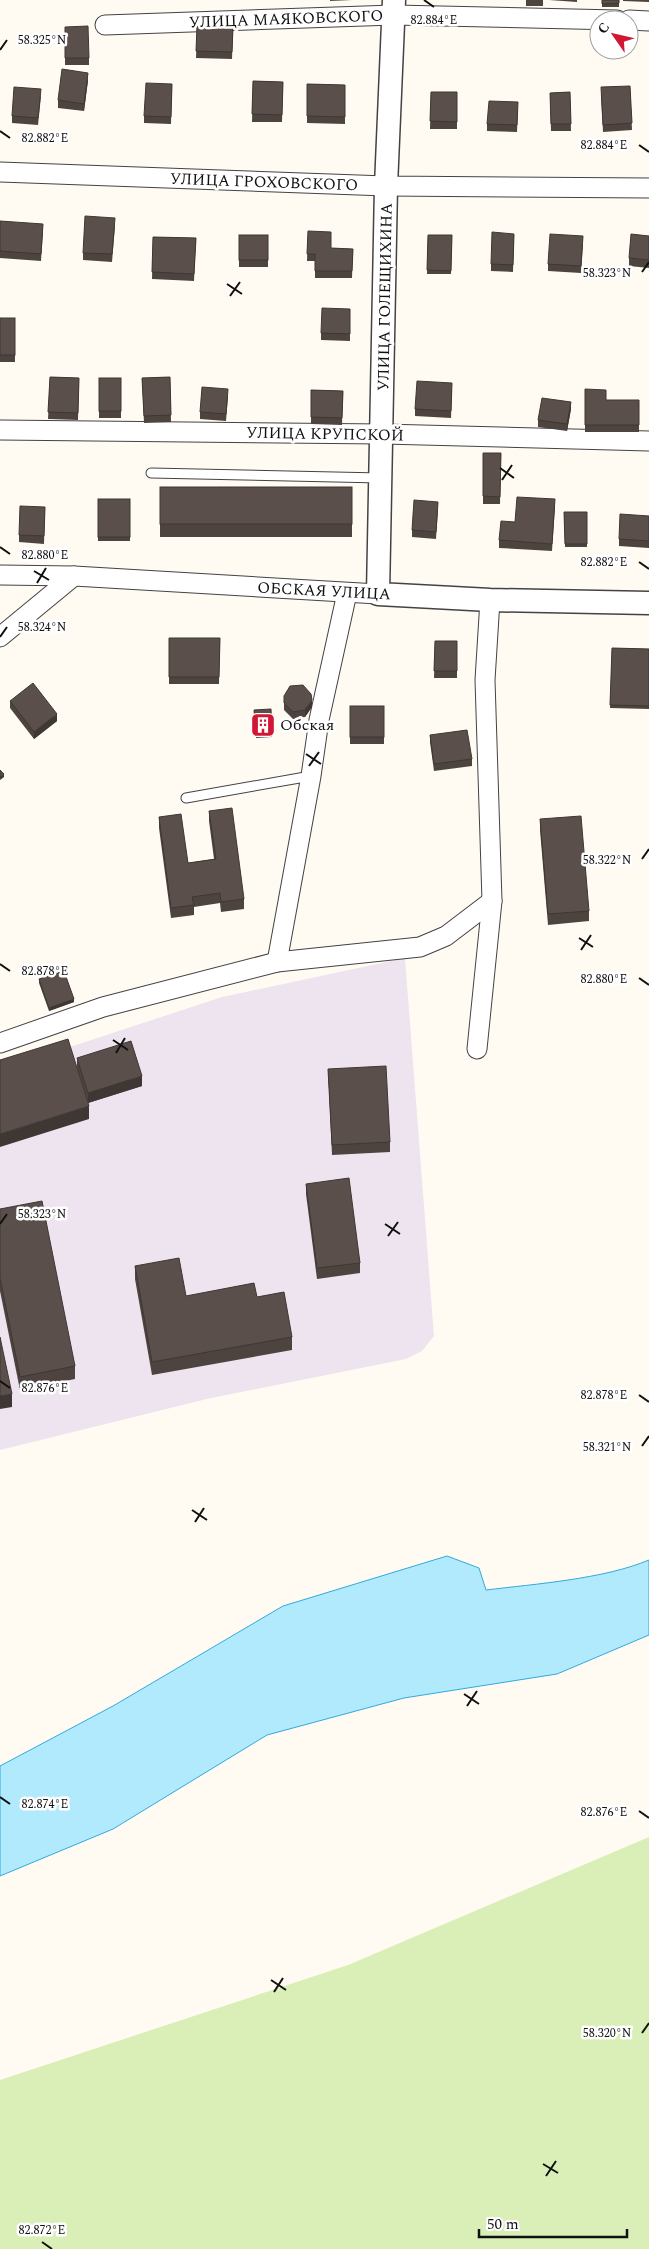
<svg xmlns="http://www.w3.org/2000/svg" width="649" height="2249" font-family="Spectral,serif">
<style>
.industrial{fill:#ede4ef}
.green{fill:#daefb7}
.water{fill:#b1e9fd;stroke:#30aadc}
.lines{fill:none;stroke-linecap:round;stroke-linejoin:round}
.service-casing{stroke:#434343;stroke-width:11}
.minor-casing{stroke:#434343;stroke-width:21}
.tertiary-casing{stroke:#434343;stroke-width:25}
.service{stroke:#fff;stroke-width:9}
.minor{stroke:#fff;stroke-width:19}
.tertiary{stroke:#fff;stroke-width:22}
.wall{fill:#4d4440}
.shaded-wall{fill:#3f3734}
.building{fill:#5a4f4b;stroke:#3f3734}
.ticks{fill:none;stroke:#101010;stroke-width:2}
.labels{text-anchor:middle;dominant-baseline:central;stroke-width:5;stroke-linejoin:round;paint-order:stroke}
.street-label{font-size:16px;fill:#101010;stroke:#fff}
.poi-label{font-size:16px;fill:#101010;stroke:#fff;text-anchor:start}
.ticks-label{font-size:12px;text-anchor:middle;fill:#101010;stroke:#fff;stroke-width:5;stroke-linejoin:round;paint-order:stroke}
</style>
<rect width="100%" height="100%" fill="#fffbf3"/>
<path class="industrial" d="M405,958L434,1336L422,1351L406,1359L211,1398L0,1450V1070L222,997Z"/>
<path class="green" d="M649,1837V2249H0V2080L348,1965Z"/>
<path class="water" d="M447,1556L479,1568L486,1590C535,1584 604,1579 649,1560V1635L557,1674L404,1698L267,1735L113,1829L0,1876V1766L113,1706L283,1606Z"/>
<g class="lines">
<defs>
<g id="service">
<path d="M151,473L381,478"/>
<path d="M186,798L311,776"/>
</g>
<g id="minor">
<path d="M629,20L649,21"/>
<path d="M105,25L394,15L617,20"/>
<path d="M0,172L386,186L649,188"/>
<path d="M0,430L383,434L649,441"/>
<path d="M0,575L74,576L378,594"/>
<path d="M0,637L74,576"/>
<path d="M277,962L311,776L319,720L347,593"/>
<path d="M0,1043L103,1007L277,962L420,947L446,936L492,901"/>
<path d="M477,1049L492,901L485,680L490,600"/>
</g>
<path id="tertiary" d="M394,0L386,186L378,594L490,600L649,603"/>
</defs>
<use href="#service" class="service-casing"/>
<use href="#minor" class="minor-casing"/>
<use href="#tertiary" class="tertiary-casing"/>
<use href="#service" class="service"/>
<use href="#minor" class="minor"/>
<use href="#tertiary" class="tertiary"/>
</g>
<g class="wall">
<path d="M330,0H352L330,1Z"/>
<rect x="526" y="0" width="17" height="6"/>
<path d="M549,0H577V2Z"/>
<rect x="602" y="0" width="17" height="7"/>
<path d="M623,0H649V2L623,1Z"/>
<path d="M197,26L233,27L232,59L196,58Z"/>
<path d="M65,27L89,58V65H65Z"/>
<path d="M88,80L84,111L58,108V100Z"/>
<path d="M253,81L283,82L282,122H252Z"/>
<path d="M172,84L171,124L144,123V116Z"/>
<path d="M307,84L345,85V124L307,123Z"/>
<path d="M630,86L632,130L603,132L601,94Z"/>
<path d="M431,92H457V129H430Z"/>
<path d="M570,92L571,131H551L550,93Z"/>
<path d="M41,96L38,125L12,123V116Z"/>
<path d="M518,109L517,132L487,131V124Z"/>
<path d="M0,221L43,231L41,261L0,258Z"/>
<path d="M115,226L112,262L83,260V253Z"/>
<path d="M308,231L331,248L353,249L352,278H315V261H307Z"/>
<path d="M514,234L513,272L491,271V264Z"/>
<rect x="239" y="235" width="29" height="32"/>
<path d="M428,235H452L451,274H427Z"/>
<path d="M649,236V268L629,266V258Z"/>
<path d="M153,237L196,238L194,281L152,279Z"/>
<path d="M583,243L581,273L548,271V264Z"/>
<path d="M350,309V341L321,340V333Z"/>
<rect x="0" y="318" width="15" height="44"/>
<path d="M50,377L79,378L78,420L48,419Z"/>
<path d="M170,377L171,422L144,423L142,378Z"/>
<rect x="99" y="378" width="22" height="40"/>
<path d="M585,389L606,400H639V432H585Z"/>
<path d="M311,390L343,391L342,425L311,424Z"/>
<path d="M452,390L451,418L415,416V409Z"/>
<path d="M228,396L226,421L200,419V412Z"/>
<path d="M571,409L567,431L538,427V420Z"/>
<path d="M483,453H501L500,504H483Z"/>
<rect x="160" y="487" width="192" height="50"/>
<rect x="98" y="499" width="32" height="42"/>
<path d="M555,506L552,551L499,548V540L515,522Z"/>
<path d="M45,507L44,544L19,542V535Z"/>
<path d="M438,509L436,539L412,537V530Z"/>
<path d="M564,512H587V547H565Z"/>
<path d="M649,516V548L619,546V539Z"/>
<path d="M169,638H220L219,684H169Z"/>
<path d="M435,641H457V678H434Z"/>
<path d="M612,648L649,649V709L610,708Z"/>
<path d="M284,696L312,707L305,717L293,719L284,710Z"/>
<path d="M10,701L57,721L34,739L10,708Z"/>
<rect x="350" y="706" width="34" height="38"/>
<path d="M254,710L272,733V737L256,738Z"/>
<path d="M430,735L472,759V766L434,771L430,742Z"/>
<path d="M209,811L244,899V909L221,912L220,903L194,907V915L171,918L159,828V817L188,863L214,859L209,821Z"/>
<path d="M540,819L589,911V921L548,925L540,830Z"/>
<path d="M39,979L74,1002L49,1011L39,983Z"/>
<path d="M77,1058L142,1086L88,1103L77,1068Z"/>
<path d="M328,1069L390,1142V1152L332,1155Z"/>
<path d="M306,1184L360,1263V1273L317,1279L306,1194Z"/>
<path d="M0,1209L75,1366V1379L20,1390L0,1291Z"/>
<path d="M135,1266L186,1296L257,1297L292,1337V1350L152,1375L135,1279Z"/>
</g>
<g class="shaded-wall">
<path d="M88,73V80L84,111V104Z"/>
<path d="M571,402V409L567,431V424Z"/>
<path d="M312,700V707L305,717V710Z"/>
<path d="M57,714V721L34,739V732Z"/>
<path d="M4,774V777L0,780V777Z"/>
<path d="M74,999V1002L49,1011V1008Z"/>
<path d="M142,1076V1086L88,1103V1093Z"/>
<path d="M89,1106V1119L0,1147V1134Z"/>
<path d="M12,1394V1407L0,1409V1396Z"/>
</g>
<g class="building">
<path d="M602,0H619V3L602,4Z"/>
<path d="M88,26L89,58H65V27Z"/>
<path d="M197,26L233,27L232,52L196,51Z"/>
<path d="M62,69L88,73L84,104L58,100Z"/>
<path d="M253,81L283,82L282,115L252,114Z"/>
<path d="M146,83L172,84L171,117L144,116Z"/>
<path d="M307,84L345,85V117L307,116Z"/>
<path d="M630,86L632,123L603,125L601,87Z"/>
<path d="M14,87L41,89L38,118L12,116Z"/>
<path d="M431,92H457V122L430,121Z"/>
<path d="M570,92L571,124H551L550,93Z"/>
<path d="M489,101L518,102L517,125L487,124Z"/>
<path d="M85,216L115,218L112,254L83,253Z"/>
<path d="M0,221L43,224L41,254L0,251Z"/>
<path d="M308,231L331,232V248L353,249L352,271H315V254H307Z"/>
<path d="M492,232L514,234L513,265L491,264Z"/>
<path d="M550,234L583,236L581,266L548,264Z"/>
<path d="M631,234L649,236V260L629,258Z"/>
<rect x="239" y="235" width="29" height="25"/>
<path d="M428,235H452L451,271L427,270Z"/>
<path d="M153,237L196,238L194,274L152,272Z"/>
<path d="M322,308L350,309V334L321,333Z"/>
<rect x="0" y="318" width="15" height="37"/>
<path d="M50,377L79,378L78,413L48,412Z"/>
<path d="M170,377L171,415L144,416L142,378Z"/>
<rect x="99" y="378" width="22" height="33"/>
<path d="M417,381L452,383L451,411L415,409Z"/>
<path d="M202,387L228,389L226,414L200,412Z"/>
<path d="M585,389L606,390V400H639V425H585Z"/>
<path d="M311,390L343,391L342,418L311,417Z"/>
<path d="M542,398L571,402L567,424L538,420Z"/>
<path d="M483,453H501L500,497L483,496Z"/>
<rect x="160" y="487" width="192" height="37"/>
<path d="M517,497L555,499L552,544L499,540L501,521L515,522Z"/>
<rect x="98" y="499" width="32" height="38"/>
<path d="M414,500L438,502L436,532L412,530Z"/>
<path d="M20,506L45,507L44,536L19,535Z"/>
<path d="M564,512H587V544H565Z"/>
<path d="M620,514L649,516V541L619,539Z"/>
<path d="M169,638H220L219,677H169Z"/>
<path d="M435,641H457V671H434Z"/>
<path d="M612,648L649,649V706L610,705Z"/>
<path d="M33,683L57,714L34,732L10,701Z"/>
<path d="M303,685L311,694L312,700L305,710L293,712L284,703V696L290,686Z"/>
<rect x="350" y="706" width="34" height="31"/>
<path d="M271,709L272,733L256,734L254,710Z"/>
<path d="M467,730L472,759L434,764L430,735Z"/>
<path d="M0,770L4,774L0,777Z"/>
<path d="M232,808L244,899L221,902L220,893L192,897L194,905L171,908L159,817L181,814L188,863L216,859L209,811Z"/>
<path d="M581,816L589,911L548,914L540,819Z"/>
<path d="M64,971L74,999L49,1008L39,979Z"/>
<path d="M68,1039L89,1106L0,1134V1060Z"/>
<path d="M131,1041L142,1076L88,1093L77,1058Z"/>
<path d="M386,1066L390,1142L332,1145L328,1069Z"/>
<path d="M349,1178L360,1263L317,1268L306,1184Z"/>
<path d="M42,1201L75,1366L20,1377L0,1278V1209Z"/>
<path d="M179,1258L186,1296L254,1283L257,1297L284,1292L292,1337L152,1362L135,1266Z"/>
<path d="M0,1337L12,1394L0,1396Z"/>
</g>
<path class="ticks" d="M424,0L434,7M0,50L7,40M0,131L10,138M639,145L649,152M642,272L649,262M227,284L242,294M230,296L240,282M500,468L514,478M502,480L512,465M0,547L10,554M639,562L649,569M34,571L49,580M37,583L46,568M0,637L7,627M306,754L321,764M309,766L319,752M642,859L649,849M579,938L593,947M581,950L591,935M0,964L10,971M639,978L649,985M113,1040L128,1050M116,1053L125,1038M0,1224L7,1214M385,1224L400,1234M388,1236L398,1222M0,1381L10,1388M639,1395L649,1402M642,1446L649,1436M192,1510L207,1520M195,1522L204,1508M464,1694L479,1704M467,1706L477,1691M0,1797L10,1804M639,1811L649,1818M271,1980L286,1990M274,1992L283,1978M642,2033L649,2023M543,2164L558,2173M546,2176L556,2161M42,2242L52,2249"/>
<defs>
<symbol id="building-square" viewBox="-11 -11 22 22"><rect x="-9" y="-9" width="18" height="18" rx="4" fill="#d11734" stroke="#fff"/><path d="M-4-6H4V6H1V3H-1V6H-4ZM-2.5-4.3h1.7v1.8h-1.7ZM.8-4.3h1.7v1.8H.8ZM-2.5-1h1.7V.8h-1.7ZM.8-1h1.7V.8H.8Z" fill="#fff"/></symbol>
</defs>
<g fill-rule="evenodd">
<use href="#building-square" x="249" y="711" width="28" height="28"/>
</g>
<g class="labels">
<g class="street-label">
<text transform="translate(286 19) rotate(-2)">УЛИЦА МАЯКОВСКОГО</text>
<text transform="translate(264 182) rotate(2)">УЛИЦА ГРОХОВСКОГО</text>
<text transform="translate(385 297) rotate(-89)">УЛИЦА ГОЛЕЩИХИНА</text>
<text transform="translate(325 434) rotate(1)">УЛИЦА КРУПСКОЙ</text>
<text transform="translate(324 591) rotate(3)">ОБСКАЯ УЛИЦА</text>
</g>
<g class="poi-label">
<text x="280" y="725">Обская</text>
</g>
</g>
<g class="ticks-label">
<text x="434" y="24">82.884°E</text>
<text x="42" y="44">58.325°N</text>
<text x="45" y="142">82.882°E</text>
<text x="604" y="149">82.884°E</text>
<text x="607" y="277">58.323°N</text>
<text x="45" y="559">82.880°E</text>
<text x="604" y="566">82.882°E</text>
<text x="42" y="631">58.324°N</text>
<text x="607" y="864">58.322°N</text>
<text x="45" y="975">82.878°E</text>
<text x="604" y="983">82.880°E</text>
<text x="42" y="1218">58.323°N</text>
<text x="45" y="1392">82.876°E</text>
<text x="604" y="1399">82.878°E</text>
<text x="607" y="1451">58.321°N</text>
<text x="45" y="1808">82.874°E</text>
<text x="604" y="1816">82.876°E</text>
<text x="607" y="2037">58.320°N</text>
<text x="42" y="2234">82.872°E</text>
</g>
<g transform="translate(614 35) rotate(304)"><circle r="24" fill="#ffffff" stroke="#9f9f9f"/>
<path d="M0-4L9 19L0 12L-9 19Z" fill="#d11734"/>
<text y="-8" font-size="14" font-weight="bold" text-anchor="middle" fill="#101010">С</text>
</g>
<path d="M479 2229v8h148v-8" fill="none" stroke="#101010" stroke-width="2.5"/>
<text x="487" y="2229" font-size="15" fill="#101010" stroke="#ffffff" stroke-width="4" paint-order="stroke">50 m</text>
</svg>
